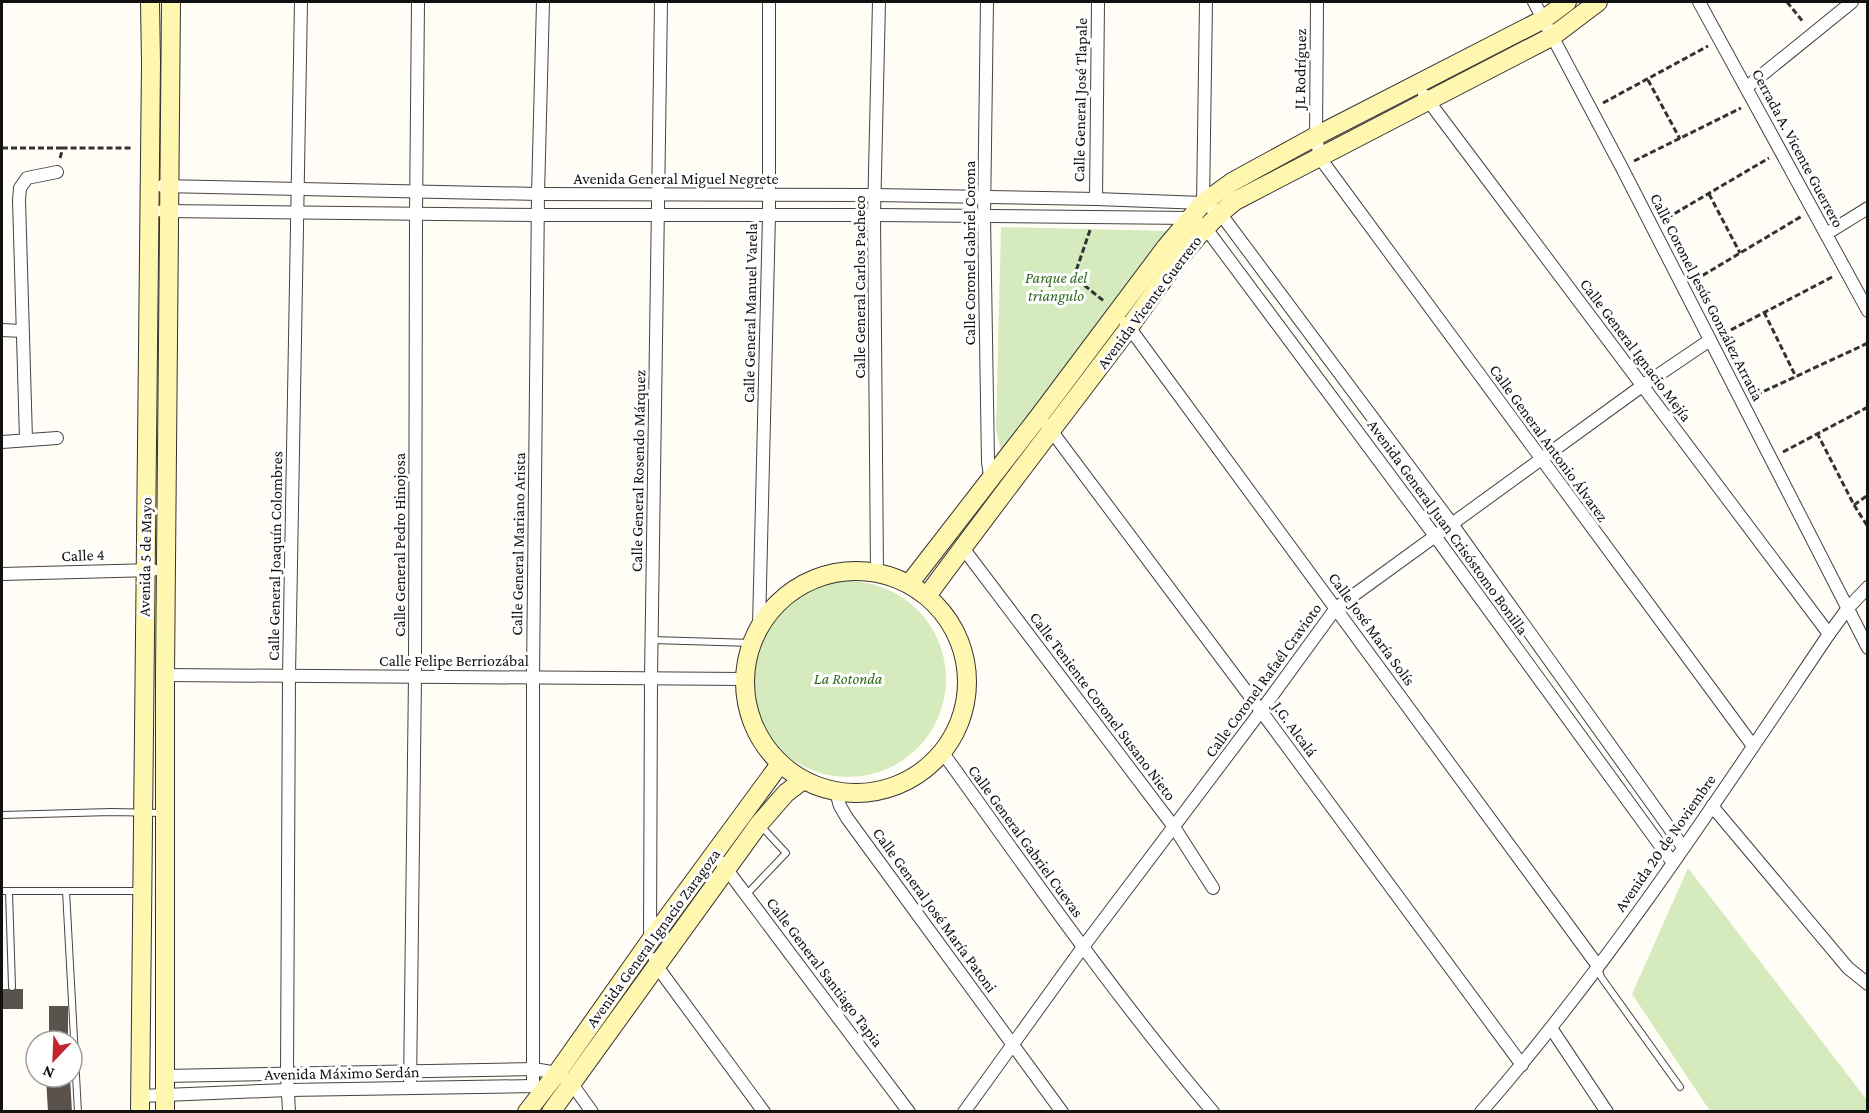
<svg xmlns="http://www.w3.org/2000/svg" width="1869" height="1113" font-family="'Crimson Pro',serif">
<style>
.green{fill:#d5ebbd}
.building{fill:#5a524d}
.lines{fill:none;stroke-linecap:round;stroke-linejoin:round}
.lane-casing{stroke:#444;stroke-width:8}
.street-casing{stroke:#444;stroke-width:14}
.secondary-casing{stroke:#333;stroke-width:20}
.path{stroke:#333;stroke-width:3;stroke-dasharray:6 3;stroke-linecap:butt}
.lane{stroke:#fff;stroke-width:6}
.street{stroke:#fff;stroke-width:12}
.secondary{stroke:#fff6b0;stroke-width:18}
.labels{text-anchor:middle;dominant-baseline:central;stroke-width:6;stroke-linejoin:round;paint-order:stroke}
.street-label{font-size:16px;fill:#111;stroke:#fff}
.park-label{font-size:16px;font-style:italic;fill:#2f6b1f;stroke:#fff}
</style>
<rect width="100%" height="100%" fill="#fffdf5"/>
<g class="green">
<path d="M1001,227L1168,231L1002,455L996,430Z"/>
<circle cx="848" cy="679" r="98"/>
<path d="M1688,868L1867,1100V1111H1710L1632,994Z"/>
</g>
<g class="building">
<rect x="2" y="989" width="21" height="20"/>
<rect x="49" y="1006" width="19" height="35"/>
<path d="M46,1077H70L72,1112H48Z"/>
</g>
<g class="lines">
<defs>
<g id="lane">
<path d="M652,640L752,643"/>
<path d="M2,815L111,812L163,813"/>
<path d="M2,891H139"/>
<path d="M9,891L12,987"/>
<path d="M66,891L78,1112"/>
<path d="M746,895L786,853L760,825"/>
<path d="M1598,967L1601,977L1680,1087"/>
</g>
<g id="street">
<path d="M987,2L984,216L988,462L991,483"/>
<path d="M1317,2L1316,136L1320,158L1753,746"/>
<path d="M1534,2L1622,168L1868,648"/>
<path d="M1699,2L1868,311"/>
<path d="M1747,87L1852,2"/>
<path d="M1424,95L1829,634"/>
<path d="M162,186L538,194L875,195L1096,199L1203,203L1220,213L1452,524L1683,847"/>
<path d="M1096,199L1098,2"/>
<path d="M1203,203L1206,2"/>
<path d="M162,211L538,215H874L1190,218L1205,227L1435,536L1673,863"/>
<path d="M1826,234L1868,208"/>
<path d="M1126,323L1598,966"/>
<path d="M2,330L22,331"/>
<path d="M1047,425L1261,711L1522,1065"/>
<path d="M26,439L19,200L20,188L27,178L57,172"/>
<path d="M2,442L57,438"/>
<path d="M963,548L1174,827L1213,888"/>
<path d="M877,573L874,215L879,2"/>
<path d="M2,574L153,570"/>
<path d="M759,626L769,215V2"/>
<path d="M165,675L744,679"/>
<path d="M943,753C1030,874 1116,998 1213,1112"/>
<path d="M836,792L840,806L847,818L1062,1112"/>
<path d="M1712,806L1848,968L1868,984"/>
<path d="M722,863L909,1112"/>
<path d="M650,942L651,678L661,2"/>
<path d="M655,959L656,965L764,1112"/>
<path d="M1551,1028L1607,1112"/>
<path d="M164,1076L534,1069L557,1073L572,1084L592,1112"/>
<path d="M533,1086V677L538,194L543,2"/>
<path d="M410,1088L415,676L416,214L418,2"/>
<path d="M140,1096L288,1090L533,1086L540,1088"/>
<path d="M289,1112L287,1074L289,676L301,2"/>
<path d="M964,1112L1083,947L1261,711L1336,608L1642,386L1710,340"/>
<path d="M1481,1112C1611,963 1719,797 1829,634L1848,608L1868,587"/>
</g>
<g id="secondary">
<circle cx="856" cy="682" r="111"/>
<path d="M909,584L1040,415L1166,247L1203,203L1232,182L1316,136L1544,19L1567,2"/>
<path d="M927,596C990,510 1055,426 1119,341C1156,292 1187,239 1235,201L1553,36L1598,2"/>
<path d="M140,1112L151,63L150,2"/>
<path d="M165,1112V675L171,2"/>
<path d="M527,1112L557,1073L650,941L780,764"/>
<path d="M551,1112L759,824L786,793L803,780"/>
</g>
</defs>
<use href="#lane" class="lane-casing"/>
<use href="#street" class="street-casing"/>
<use href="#secondary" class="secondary-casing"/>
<g class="path">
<path d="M1787,2L1804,23"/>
<path d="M1648,80L1680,139"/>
<path d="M1603,103L1708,46"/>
<path d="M2,148H63"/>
<path d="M60,158L63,148H133"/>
<path d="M1634,161L1741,108"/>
<path d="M1709,194L1740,253"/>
<path d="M1667,218L1769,158"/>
<path d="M1090,230L1074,277L1105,302"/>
<path d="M1695,280L1802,216"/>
<path d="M1764,312L1796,377"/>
<path d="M1723,334L1834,276"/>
<path d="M1756,395L1868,343"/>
<path d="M1817,433L1854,505L1868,527"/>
<path d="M1783,452L1868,407"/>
<path d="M1854,505L1868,495"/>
</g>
<use href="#lane" class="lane"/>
<use href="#street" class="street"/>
<use href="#secondary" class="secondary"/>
</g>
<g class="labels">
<g class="street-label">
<text transform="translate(1300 69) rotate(-89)">JL Rodríguez</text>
<text transform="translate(1080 100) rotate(-89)">Calle General José Tlapale</text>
<text transform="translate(1798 148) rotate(62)">Cerrada A. Vicente Guerrero</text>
<text x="676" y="178">Avenida General Miguel Negrete</text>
<text transform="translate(969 253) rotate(-90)">Calle Coronel Gabriel Corona</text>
<text transform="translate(859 287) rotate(-90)">Calle General Carlos Pacheco</text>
<text transform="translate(1707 297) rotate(63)">Calle Coronel Jesús González Arratia</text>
<text transform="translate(1149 302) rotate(-53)">Avenida Vicente Guerrero</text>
<text transform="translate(750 313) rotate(-89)">Calle General Manuel Varela</text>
<text transform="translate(1636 350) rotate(53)">Calle General Ignacio Mejía</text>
<text transform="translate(1549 443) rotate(54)">Calle General Antonio Álvarez</text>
<text transform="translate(638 471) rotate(-89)">Calle General Rosendo Márquez</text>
<text transform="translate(1448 527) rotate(54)">Avenida General Juan Crisóstomo Bonilla</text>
<text transform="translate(518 544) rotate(-89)">Calle General Mariano Arista</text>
<text transform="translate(399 545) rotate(-90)">Calle General Pedro Hinojosa</text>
<text transform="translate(83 555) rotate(-2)">Calle 4</text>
<text transform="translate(275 556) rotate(-89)">Calle General Joaquín Colombres</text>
<text transform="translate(145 557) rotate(-89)">Avenida 5 de Mayo</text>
<text transform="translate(1372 629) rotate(54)">Calle José María Solís</text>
<text x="454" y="660">Calle Felipe Berriozábal</text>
<text transform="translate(1263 680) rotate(-54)">Calle Coronel Rafaél Cravioto</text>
<text transform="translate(1103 706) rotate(53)">Calle Teniente Coronel Susano Nieto</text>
<text transform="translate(1295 729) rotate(54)">J.G. Alcalá</text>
<text transform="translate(1026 841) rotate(54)">Calle General Gabriel Cuevas</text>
<text transform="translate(1665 843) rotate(-55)">Avenida 20 de Noviembre</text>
<text transform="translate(935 910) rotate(54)">Calle General José María Patoni</text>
<text transform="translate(653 938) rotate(-54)">Avenida General Ignacio Zaragoza</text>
<text transform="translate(825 972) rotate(53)">Calle General Santiago Tapia</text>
<text transform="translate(342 1073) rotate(-1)">Avenida Máximo Serdán</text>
</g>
<g class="park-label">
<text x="1056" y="277">Parque del<tspan x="1056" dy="18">triangulo</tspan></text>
<text x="848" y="678">La Rotonda</text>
</g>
</g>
<rect width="1869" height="1113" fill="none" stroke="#111111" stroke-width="6"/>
<g transform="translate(54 1059) rotate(203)"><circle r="28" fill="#ffffff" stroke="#a0a0a0" stroke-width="1.5"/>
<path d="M0-4.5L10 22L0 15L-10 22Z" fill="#c4262e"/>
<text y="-9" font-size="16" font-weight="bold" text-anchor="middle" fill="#111111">N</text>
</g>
</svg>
